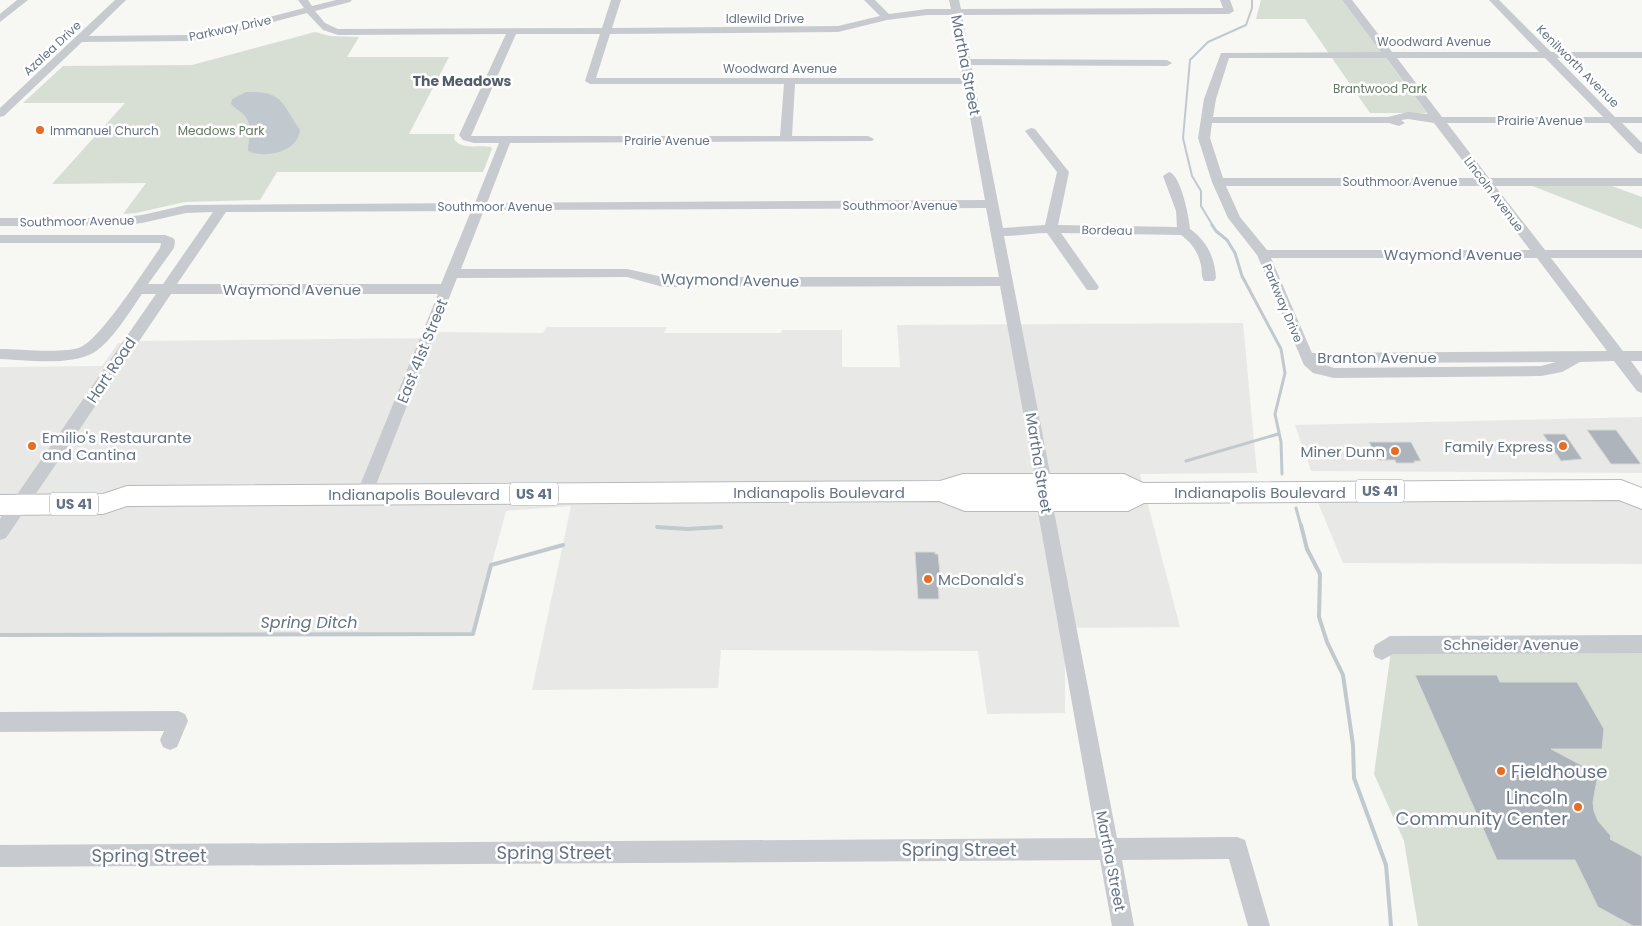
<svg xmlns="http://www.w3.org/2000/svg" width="1642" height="926" font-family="Poppins,sans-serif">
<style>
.built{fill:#e8e8e7}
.green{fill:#d7dfd5}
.water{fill:#c1c9cf}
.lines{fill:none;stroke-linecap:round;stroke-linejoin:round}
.stream-far2{stroke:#c1c9cf;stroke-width:2}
.stream-far1{stroke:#c1c9cf;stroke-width:3}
.stream{stroke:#c1c9cf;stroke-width:4}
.building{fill:#adb4bb;stroke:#d8d9d6}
.highway-casing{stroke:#b7babe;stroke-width:2}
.minor{fill:#c7cace;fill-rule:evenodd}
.highway{fill:#fff;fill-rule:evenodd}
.poi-dot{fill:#e76c24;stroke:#fff;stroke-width:2}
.labels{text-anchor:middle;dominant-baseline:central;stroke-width:5;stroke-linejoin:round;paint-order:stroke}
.far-street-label{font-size:12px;fill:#657386;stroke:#fff}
.far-park-label{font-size:12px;fill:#627860;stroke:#fff}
.far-poi-label{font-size:12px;fill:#657386;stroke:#fff;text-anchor:start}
.far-neighbourhood-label{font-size:14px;font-weight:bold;fill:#545d6b;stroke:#fff}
.shield{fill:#fff;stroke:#939daa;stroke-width:1}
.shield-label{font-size:14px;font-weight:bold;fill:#657386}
.street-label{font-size:15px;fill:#657386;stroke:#fff}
.poi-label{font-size:15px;fill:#657386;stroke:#fff;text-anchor:start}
.water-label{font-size:16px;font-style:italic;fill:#617482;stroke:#fff}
.near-poi-label{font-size:18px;fill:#657386;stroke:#fff;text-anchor:start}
.near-street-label{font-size:18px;fill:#657386;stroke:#fff}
</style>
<rect width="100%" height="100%" fill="#f7f7f4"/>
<g class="built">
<path d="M1243,323L1257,473L1140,474L1180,627L1065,628V713L987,714L978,651L721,650L718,688L532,690L571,506L506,511L473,634L0,635V367L102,366L118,343L140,341L435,338L439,332L543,333L547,327H667L664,333H781L782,330H842V367H900L897,325Z"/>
<path d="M1642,417V473L1311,471L1295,425Z"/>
<path d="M1621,491L1642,501V564L1343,563L1314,493Z"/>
</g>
<g class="green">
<path d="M1261,0H1342L1427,113H1370L1305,19H1256Z"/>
<path d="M315,32L330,36L359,37L347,57H449L409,134H455L454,139C462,151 479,144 491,147L492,149L483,172H277L260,200L185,202L136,213L123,214L146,183L52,184L125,103H23L63,66L192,65Z"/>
<path d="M1530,185H1609L1642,197V229Z"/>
<path d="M1642,649V926H1418L1404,841L1374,774L1391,651Z"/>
</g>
<path class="water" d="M246,92C283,91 281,102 300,130C298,152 266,159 248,151C248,138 254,126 244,115C240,110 234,108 231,104L232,99Z"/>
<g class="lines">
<path class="stream-far2" d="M1213,226L1201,206V191L1192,176L1183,138L1190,60L1208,42L1246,25L1252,8V0"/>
<g class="stream-far1">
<path d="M1212,225L1216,231L1227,240L1235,253L1242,276L1281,349L1285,373L1275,414L1281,442L1282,474"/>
<path d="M1186,461L1278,434"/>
<path d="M1296,508L1301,526"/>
</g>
<g class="stream">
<path d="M1301,525L1307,549L1320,574L1319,617L1327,642L1343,675L1353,745L1354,778L1386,865L1391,926"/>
<path d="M657,527L687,529L721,527"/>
<path d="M0,635L473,634L491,565L563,545"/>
</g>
</g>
<g class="building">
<path d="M1587,430H1616L1641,464H1611Z"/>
<path d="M1543,434H1565L1582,459L1561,461Z"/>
<path d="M1369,442H1411L1421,461H1414L1415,463H1396L1395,460H1378Z"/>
<path d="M915,552H935V554H938L941,584H938L939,599H918Z"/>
<path d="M1415,675H1497L1500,682H1577L1604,729L1602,749H1551L1598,774L1593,802L1594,811L1598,821L1611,836L1610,839L1642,856V926H1633L1598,907L1575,860H1497Z"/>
</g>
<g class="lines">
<defs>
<path id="highway" d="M963,474H1124L1143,483L1621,480L1642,488V509L1619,500L1144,503L1128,511H965L939,501L127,506L103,514L0,515V495L103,494L127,486L940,481Z"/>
</defs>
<use href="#highway" class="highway-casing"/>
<g class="minor">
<path d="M17,0H28L0,22V14Z"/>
<path d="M115,0H126L89,36L191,35L216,31L304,8L298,0H308L312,6L336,0H352L350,2L315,11L325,23L338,29L602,28L611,0H621L612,28L838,26L880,16L864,0H875L889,14L927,9H951L949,0H959L961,9L1223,8L1220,0H1230L1234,11L1229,14L962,15L970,59L1167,60L1172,63L1167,66L971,65L1003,228L1045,225L1057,172L1025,131L1031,128L1035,129L1069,172L1058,225L1177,227L1176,211L1163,176L1169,172C1181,175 1189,217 1190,229C1207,241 1215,258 1216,278L1214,281H1204C1201,276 1202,271 1201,265C1198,252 1192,243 1181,235L1061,233L1099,287L1097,290H1087L1047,233C1033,233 1020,236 1004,236L1052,483V501L1117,838L1237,837L1245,840L1270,926H1248L1229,859L1122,860L1134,926H1112L1100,860L0,867V845L1096,838L1036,501V483L1000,286L663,287L627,277L457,278L372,495L370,500L364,502L358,500L356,495L438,294H171L6,538L0,540V519L156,294H142C130,311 111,343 93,353C70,366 26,360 0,359V349C19,349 65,354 81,347C102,337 145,269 160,248L161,243H0V235H165L173,238L175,241L174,248L148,284H163L213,212L186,213L142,223L116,226H0V218H116L142,215L186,205L475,203L499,143H474L463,140L459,135L506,34L338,35L323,30L307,13L216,37L191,41L82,42L4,116L0,117V108ZM927,15H952L963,78H596L610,34L838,32L887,20ZM516,34H600L585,81L590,84H784L780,136H471ZM795,84H964L985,200L487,203L510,143L872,141L874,139L868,136H792ZM986,208L999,277H663L627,269H461L484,210ZM471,211L441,284H177L226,212Z"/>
<path d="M1342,0H1352L1392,52H1539L1489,0H1499L1551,52H1642V58H1557L1615,117H1642V123H1622L1642,143V154L1638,153L1609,123H1447L1489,178H1642V186H1495L1545,250H1642V258H1551L1623,351H1642V361H1631L1642,376V393L1637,391L1614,361L1580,362L1562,372L1541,376L1334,378L1313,373L1304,365L1257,255L1228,218L1212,182L1198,138L1204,99L1221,53L1381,52ZM1229,58H1386L1428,114L1408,112L1388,117H1213L1216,99ZM1397,58H1545L1603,117H1442ZM1408,119L1434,123L1476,178H1223L1210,138L1212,123H1389L1399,126L1405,123L1401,120ZM1226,186H1482L1530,250H1267L1240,217ZM1271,258H1537L1607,351L1312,353ZM1556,362L1541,366L1334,368L1320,363Z"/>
<path d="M1642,635V653L1393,654L1382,660L1375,657L1373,651L1375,645L1390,636Z"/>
<path d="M178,711L185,714L188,721L177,747L170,750L163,747L160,740L164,731L0,732V712Z"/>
</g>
<use href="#highway" class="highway"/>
</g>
<g class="poi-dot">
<circle cx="40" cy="130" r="5"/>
<circle cx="32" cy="446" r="5"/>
<circle cx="1563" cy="446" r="5"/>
<circle cx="1395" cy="451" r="5"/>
<circle cx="928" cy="579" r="5"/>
<circle cx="1501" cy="771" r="5"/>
<circle cx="1578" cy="807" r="5"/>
</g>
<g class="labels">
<g class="far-street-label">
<text x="765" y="18">Idlewild Drive</text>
<text transform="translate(230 28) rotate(-12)">Parkway Drive</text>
<text x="1434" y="41">Woodward Avenue</text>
<text transform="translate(52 48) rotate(-43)">Azalea Drive</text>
<text transform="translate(1578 66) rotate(45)">Kenilworth Avenue</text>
<text x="780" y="68">Woodward Avenue</text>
<text x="1540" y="120">Prairie Avenue</text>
<text x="667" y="140">Prairie Avenue</text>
<text x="1400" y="181">Southmoor Avenue</text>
<text transform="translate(1494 194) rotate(53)">Lincoln Avenue</text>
<text x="900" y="205">Southmoor Avenue</text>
<text x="495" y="206">Southmoor Avenue</text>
<text transform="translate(77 221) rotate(-1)">Southmoor Avenue</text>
<text transform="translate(1107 230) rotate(1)">Bordeau</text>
<text transform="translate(1283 303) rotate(67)">Parkway Drive</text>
</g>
<g class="far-park-label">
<text x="1380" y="88">Brantwood Park</text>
<text x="221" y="130">Meadows Park</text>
</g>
<g class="far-poi-label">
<text x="50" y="130">Immanuel Church</text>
</g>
<g class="far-neighbourhood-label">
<text x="462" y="81">The Meadows</text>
</g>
<g class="shield">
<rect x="1356" y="479.5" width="48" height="23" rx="4"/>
<rect x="510" y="482.5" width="48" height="23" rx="4"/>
<rect x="50" y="492.5" width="48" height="23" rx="4"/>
</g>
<g class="shield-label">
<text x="1380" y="491">US 41</text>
<text x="534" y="494">US 41</text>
<text x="74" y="504">US 41</text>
</g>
<g class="street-label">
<text transform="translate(966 65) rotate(79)">Martha Street</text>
<text x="1453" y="254">Waymond Avenue</text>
<text transform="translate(730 280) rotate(1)">Waymond Avenue</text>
<text x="292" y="289">Waymond Avenue</text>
<text transform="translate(422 351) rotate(-68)">East 41st Street</text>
<text x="1377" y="357">Branton Avenue</text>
<text transform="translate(111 370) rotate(-56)">Hart Road</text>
<text transform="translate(1039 463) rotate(81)">Martha Street</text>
<text x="819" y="492">Indianapolis Boulevard</text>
<text x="1260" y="492">Indianapolis Boulevard</text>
<text x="414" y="494">Indianapolis Boulevard</text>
<text x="1511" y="644">Schneider Avenue</text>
<text transform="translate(1111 861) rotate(79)">Martha Street</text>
</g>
<g class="poi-label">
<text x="42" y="437">Emilio's Restaurante<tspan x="42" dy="17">and Cantina</tspan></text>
<text x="1553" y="446" text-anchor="end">Family Express</text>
<text x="1385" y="451" text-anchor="end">Miner Dunn</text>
<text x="938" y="579">McDonald's</text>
</g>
<g class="water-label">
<text x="309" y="622">Spring Ditch</text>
</g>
<g class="near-poi-label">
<text x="1511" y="771">Fieldhouse</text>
<text x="1568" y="797" text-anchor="end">Lincoln<tspan x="1568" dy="21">Community Center</tspan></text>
</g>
<g class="near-street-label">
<text x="959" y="849">Spring Street</text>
<text x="554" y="852">Spring Street</text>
<text x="149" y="855">Spring Street</text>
</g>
</g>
</svg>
